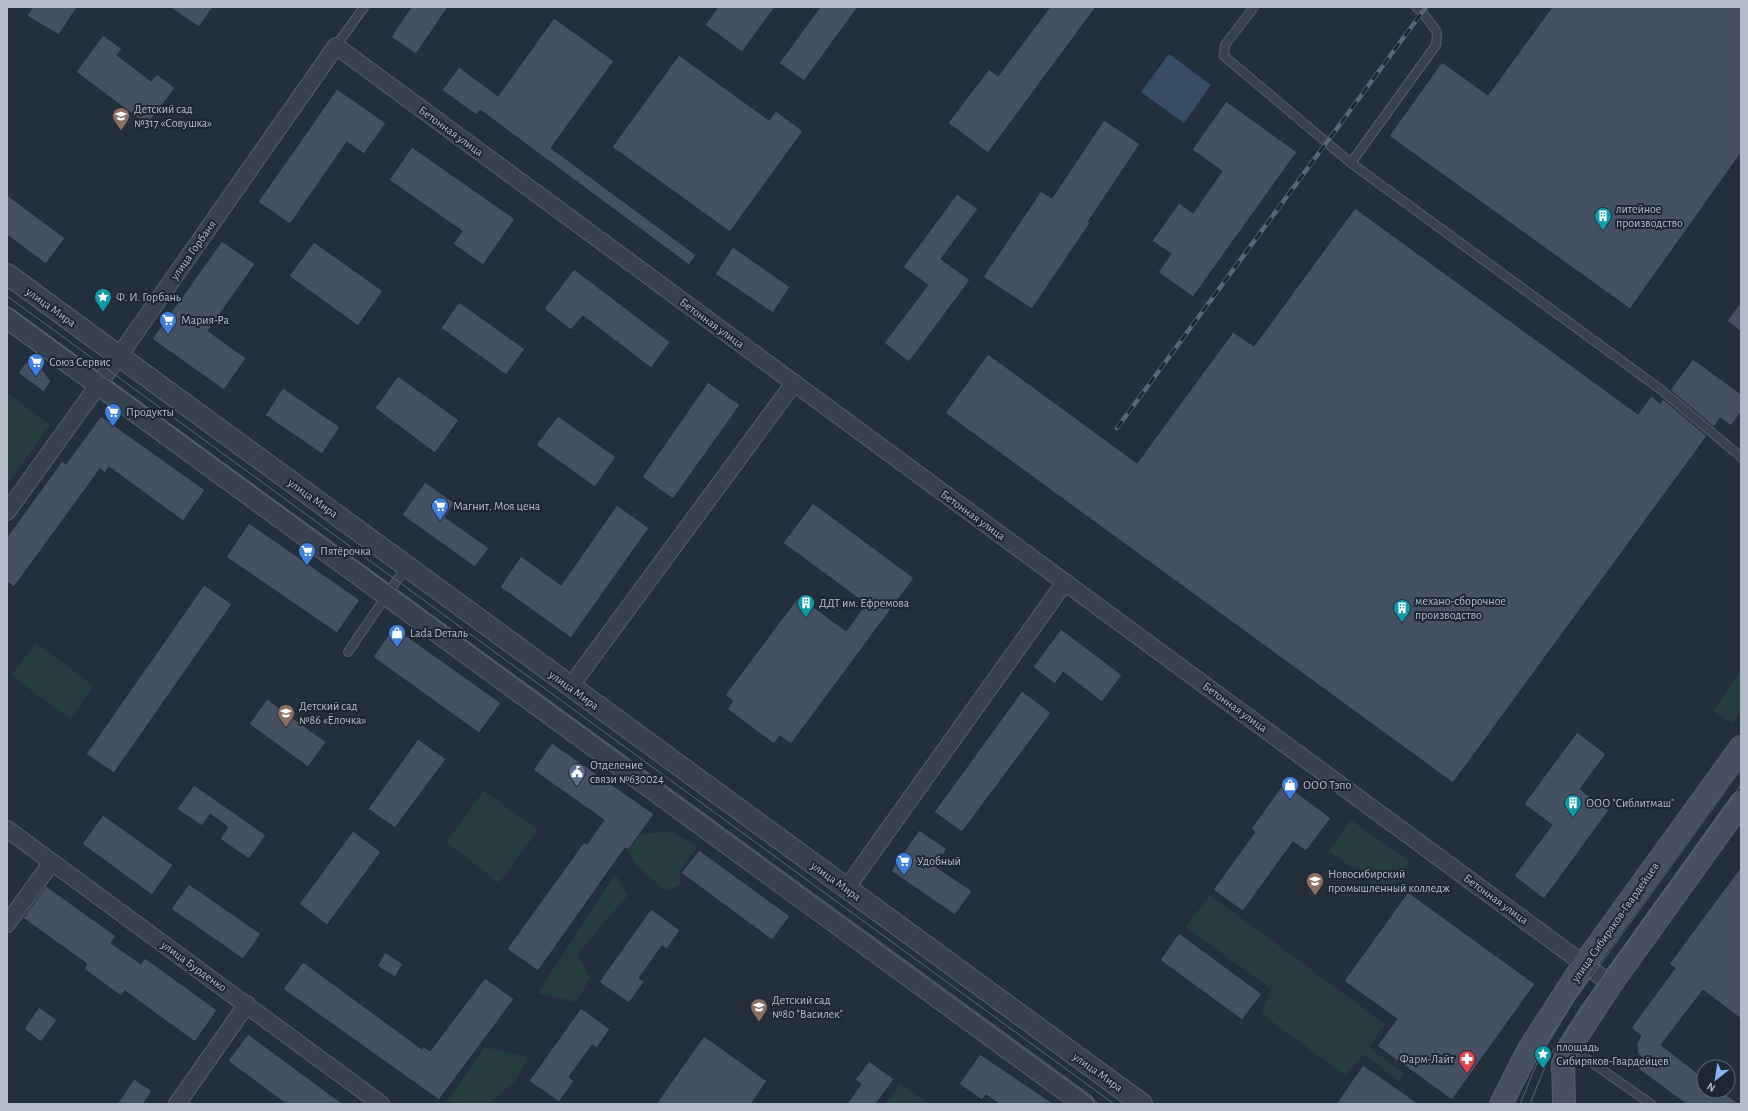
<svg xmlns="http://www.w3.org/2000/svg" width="1748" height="1111" font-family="'Alegreya Sans',sans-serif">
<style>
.green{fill:#263c3f}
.water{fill:#394c67}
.building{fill:#455162;stroke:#1f2835}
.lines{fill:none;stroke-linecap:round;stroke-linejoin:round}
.service-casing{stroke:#565f6c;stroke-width:10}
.minor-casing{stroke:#565f6c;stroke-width:18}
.tertiary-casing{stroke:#565f6c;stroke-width:22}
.secondary-casing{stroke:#565f6c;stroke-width:24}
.service{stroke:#38414e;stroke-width:8}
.minor{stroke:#38414e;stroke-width:16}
.tertiary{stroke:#38414e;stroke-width:20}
.secondary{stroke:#465061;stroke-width:22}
.tram{stroke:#5a6575;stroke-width:1}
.rail-casing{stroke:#5a6575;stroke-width:4.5}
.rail{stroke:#1d2633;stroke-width:3;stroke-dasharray:9;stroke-linecap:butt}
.labels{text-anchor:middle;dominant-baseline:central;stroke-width:4;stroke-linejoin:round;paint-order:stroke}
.poi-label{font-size:12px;fill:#b4bcc9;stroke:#1d2633;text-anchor:start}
.street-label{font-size:12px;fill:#b4bcc9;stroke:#1d2633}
</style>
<rect width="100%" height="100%" fill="#242f3e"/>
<g class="green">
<path d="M7,393L50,425L7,485Z"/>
<path d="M36,643L94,686L70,719L11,675Z"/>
<path d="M1741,669V711L1732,723L1713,711Z"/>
<path d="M484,791L538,830L499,883L446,842Z"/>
<path d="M1351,820L1410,862L1388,893L1329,851Z"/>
<path d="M670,831L698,846L680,872L681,885L666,891L637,866L628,851L638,835Z"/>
<path d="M615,874L628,895L577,954L590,978L576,1002L538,993Z"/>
<path d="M1210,895L1385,1024L1369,1047L1405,1074L1399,1081L1363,1054L1346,1076L1262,1014L1271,989L1186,927Z"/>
<path d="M485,1047L528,1057L516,1080L489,1104H462L447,1101Z"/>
<path d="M900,1083L929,1104H885Z"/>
</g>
<path class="water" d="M1169,54L1211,85L1184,123L1141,92Z"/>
<g class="building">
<path d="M33,7H77L59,35L27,16Z"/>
<path d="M169,7H213L199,27Z"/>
<path d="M411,7H448L416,54L391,37Z"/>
<path d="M718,7H775L742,52L705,25Z"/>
<path d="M820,7H858L804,81L779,63Z"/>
<path d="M1050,7H1096L988,153L948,123L989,69L998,76Z"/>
<path d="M1552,7H1741V153L1630,309L1389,136L1442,62L1488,95Z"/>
<path d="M554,18L614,61L551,148L696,255L689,265L480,110L476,115L442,90L459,67L498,96Z"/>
<path d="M103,35L122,49L117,55L151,81L157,74L175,88L147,125L76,72Z"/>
<path d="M679,55L769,120L776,111L803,131L730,232L612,147Z"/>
<path d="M337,89L386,123L364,154L347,142L290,224L258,202Z"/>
<path d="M1226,101L1297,152L1193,297L1158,272L1171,254L1152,241L1179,203L1193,213L1222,171L1192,150Z"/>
<path d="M1104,120L1140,144L1088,222L1090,223L1032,309L983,277L1041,191L1052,198Z"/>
<path d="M412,147L515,219L483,265L453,244L462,231L389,180Z"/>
<path d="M957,194L978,209L941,259L970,280L909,362L884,343L928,285L903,267Z"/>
<path d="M7,195L65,238L46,264L7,235Z"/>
<path d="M1355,208L1638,414L1651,396L1660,403L1663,399L1707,436L1453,783L945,413L988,354L1137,463L1233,332L1254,346Z"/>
<path d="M222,241L255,264L208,331L246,358L224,390L152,339Z"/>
<path d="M314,242L383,291L358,326L289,276Z"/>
<path d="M733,247L790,287L773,313L715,274Z"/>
<path d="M574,269L670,342L651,368L583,316L571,330L544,309Z"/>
<path d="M459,302L525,349L506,375L441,328Z"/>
<path d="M1741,302V332L1727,321Z"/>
<path d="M1693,359L1741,394V412L1731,426L1720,418L1714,427L1670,390Z"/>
<path d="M26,362L41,368L51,381L44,392L18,373Z"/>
<path d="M398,376L459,420L435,453L375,408Z"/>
<path d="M708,382L740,405L673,499L642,477Z"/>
<path d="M283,388L340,427L322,454L265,415Z"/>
<path d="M101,416L205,490L183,521L109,467L105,473L100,469L14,587L7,582V537L62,461L66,464Z"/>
<path d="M558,416L616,457L595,487L536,445Z"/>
<path d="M425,482L455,503L445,517L489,548L475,567L402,515Z"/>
<path d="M813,503L914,578L791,744L780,736L774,744L727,709L733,701L725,695L799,596L846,631L866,604L783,543Z"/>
<path d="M617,505L649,528L571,638L500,587L521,556L561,585Z"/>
<path d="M249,523L360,600L337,633L226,557Z"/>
<path d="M204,585L232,604L114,773L86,754Z"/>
<path d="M394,627L501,703L479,733L373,657Z"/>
<path d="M1061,629L1122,675L1102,702L1063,672L1055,684L1033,667Z"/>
<path d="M1022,691L1051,713L962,832L934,812Z"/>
<path d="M267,699L326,742L308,767L249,724Z"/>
<path d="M1577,732L1606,754L1580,789L1609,810L1544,899L1514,876L1552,825L1524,804Z"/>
<path d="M418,739L446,759L395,828L368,809Z"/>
<path d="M552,743L654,814L628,850L625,848L538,971L507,949L584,842L587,844L604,820L533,770Z"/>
<path d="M1284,783L1331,818L1306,851L1293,842L1243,911L1213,890L1255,832L1251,829Z"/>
<path d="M194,785L266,835L249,859L220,839L228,827L210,814L202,826L177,809Z"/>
<path d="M103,815L173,865L152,895L82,844Z"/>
<path d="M919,830L947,849L935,866L972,891L955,915L891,871Z"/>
<path d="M353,831L381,852L327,925L299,904Z"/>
<path d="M699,850L790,916L772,940L681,873Z"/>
<path d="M1741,867V1019L1703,990L1661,1045L1704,1078V1091H1722L1739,1104H1686L1637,1068L1644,1059L1638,1054L1637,1048V1043L1641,1036L1631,1028L1675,968L1669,964Z"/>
<path d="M189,884L261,934L243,959L171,909Z"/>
<path d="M46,886L116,936L111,943L141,964L145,958L217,1010L195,1042L125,991L121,996L84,969L87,964L23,918Z"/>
<path d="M1408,892L1535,984L1452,1100L1377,1046L1397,1019L1344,981Z"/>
<path d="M651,909L680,930L667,949L662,946L639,978L644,982L629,1003L599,982Z"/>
<path d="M1179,933L1262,994L1242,1020L1160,960Z"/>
<path d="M385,952L403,964L395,977L377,966Z"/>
<path d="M303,962L422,1049L423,1046L430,1051L485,978L514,999L439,1100L283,989Z"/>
<path d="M39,1007L57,1020L41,1042L24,1029Z"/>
<path d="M581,1008L610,1029L597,1048L592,1045L569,1077L574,1081L559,1102L529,1081Z"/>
<path d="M248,1034L343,1104H286L228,1061Z"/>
<path d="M704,1036L767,1081L751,1104H656Z"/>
<path d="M980,1054L1054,1104H999L986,1095L982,1100L959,1084Z"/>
<path d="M869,1061L894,1079L876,1104H847L861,1084L855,1080Z"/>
<path d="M1363,1065L1419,1104H1336Z"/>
<path d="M134,1079L152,1091L143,1104H117Z"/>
</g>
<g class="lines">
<defs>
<g id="service">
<path d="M1254,7L1225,45L1224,56L1351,163L1660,389L1741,457"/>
<path d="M336,46L364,7"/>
<path d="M1351,163L1436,45L1437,32L1422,12L1416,7"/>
<path d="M348,652L406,567"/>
<path d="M1571,1048L1651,1104"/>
</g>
<g id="minor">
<path d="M7,512L119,356L336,46L1611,984"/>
<path d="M570,687L794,383"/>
<path d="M7,829L381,1104"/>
<path d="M846,889L1065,582"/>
<path d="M7,924L52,862"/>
<path d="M177,1104L247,1004"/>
</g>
<g id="tertiary">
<path d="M7,274L1142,1104"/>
<path d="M7,318L1084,1104"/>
</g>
<g id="secondary">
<path d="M1501,1104L1529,1049L1584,964L1741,747"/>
<path d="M1564,1104L1563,1064L1570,1047L1611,984L1741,803"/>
</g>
</defs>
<use href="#service" class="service-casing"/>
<use href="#minor" class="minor-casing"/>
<use href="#tertiary" class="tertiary-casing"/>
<use href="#secondary" class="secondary-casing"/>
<use href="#service" class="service"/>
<use href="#minor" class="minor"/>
<use href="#tertiary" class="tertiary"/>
<use href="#secondary" class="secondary"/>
<g class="tram">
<path d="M7,296L1114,1104"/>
<path d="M7,306L1099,1104"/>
<path d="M1520,1104L1540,1056L1573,1002L1741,769"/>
<path d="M1530,1104L1548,1059L1581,1007L1741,785"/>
</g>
<defs>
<path id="rail" d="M1117,428L1426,7"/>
</defs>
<use href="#rail" class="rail-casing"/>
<use href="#rail" class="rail"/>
</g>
<defs>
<symbol id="school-pin" viewBox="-11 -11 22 30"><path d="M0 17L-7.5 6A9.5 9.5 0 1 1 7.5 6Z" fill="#8d6e63" stroke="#1d2633"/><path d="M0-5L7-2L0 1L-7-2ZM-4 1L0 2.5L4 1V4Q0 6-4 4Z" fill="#fff"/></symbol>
<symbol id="building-pin" viewBox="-11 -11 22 30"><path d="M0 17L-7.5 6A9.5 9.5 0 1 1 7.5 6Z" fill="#0f9aa8" stroke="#1d2633"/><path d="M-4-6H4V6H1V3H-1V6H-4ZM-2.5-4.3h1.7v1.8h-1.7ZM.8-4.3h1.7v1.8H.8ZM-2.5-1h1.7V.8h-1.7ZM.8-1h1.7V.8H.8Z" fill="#fff"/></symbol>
<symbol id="sight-pin" viewBox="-11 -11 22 30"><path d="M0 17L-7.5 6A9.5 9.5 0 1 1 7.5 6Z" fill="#0f9aa8" stroke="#1d2633"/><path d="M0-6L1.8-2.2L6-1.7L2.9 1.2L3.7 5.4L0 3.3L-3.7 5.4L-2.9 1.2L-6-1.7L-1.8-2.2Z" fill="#fff"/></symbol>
<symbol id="supermarket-pin" viewBox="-11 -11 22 30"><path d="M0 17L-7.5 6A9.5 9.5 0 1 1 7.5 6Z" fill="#3f7fe0" stroke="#1d2633"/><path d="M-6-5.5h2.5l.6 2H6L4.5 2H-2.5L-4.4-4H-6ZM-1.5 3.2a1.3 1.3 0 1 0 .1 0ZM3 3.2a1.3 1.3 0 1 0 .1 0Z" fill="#fff"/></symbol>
<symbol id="shop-pin" viewBox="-11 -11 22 30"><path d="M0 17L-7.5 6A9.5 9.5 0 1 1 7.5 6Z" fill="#3f7fe0" stroke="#1d2633"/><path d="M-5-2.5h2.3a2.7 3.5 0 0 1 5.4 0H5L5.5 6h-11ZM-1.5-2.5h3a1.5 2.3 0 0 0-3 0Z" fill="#fff"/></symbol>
<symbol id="civic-pin" viewBox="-11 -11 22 30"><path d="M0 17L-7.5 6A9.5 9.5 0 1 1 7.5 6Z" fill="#5c6f8a" stroke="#1d2633"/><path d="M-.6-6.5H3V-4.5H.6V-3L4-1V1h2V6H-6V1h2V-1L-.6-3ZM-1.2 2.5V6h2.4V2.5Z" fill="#fff"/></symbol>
<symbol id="university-pin" viewBox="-11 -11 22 30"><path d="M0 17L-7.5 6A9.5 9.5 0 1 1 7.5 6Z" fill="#8d6e63" stroke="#1d2633"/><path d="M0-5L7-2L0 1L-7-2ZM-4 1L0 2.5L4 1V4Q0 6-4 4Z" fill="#fff"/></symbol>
<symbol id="pharmacy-pin" viewBox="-11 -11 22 30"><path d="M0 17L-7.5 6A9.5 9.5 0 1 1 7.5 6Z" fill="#e0444e" stroke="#1d2633"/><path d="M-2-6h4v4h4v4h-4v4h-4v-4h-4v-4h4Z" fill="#fff"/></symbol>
</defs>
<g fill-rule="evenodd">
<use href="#school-pin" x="111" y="106" width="20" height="27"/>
<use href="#building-pin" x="1593" y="206" width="20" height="27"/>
<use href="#sight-pin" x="93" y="287" width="20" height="27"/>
<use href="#supermarket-pin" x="158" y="310" width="20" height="27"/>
<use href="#supermarket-pin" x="26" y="352" width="20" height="27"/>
<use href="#supermarket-pin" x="103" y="402" width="20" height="27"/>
<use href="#supermarket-pin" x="430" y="496" width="20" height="27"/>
<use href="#supermarket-pin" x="297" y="541" width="20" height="27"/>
<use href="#building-pin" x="796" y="593" width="20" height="27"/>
<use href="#building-pin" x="1392" y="598" width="20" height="27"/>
<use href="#shop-pin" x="387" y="623" width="20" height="27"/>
<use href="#school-pin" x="276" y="703" width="20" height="27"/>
<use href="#civic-pin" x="567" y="762" width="20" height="27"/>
<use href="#shop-pin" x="1280" y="775" width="20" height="27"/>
<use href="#building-pin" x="1563" y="793" width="20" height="27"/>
<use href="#supermarket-pin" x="894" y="851" width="20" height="27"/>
<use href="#university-pin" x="1305" y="871" width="20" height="27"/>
<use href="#school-pin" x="749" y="997" width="20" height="27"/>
<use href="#sight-pin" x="1533" y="1044" width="20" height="27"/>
<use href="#pharmacy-pin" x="1457" y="1049" width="20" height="27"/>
</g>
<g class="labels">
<g class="poi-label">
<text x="134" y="109">Детский сад<tspan x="134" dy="14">№317 «Совушка»</tspan></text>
<text x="1616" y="209">литейное<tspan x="1616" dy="14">производство</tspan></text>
<text x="116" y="297">Ф. И. Горбань</text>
<text x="181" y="320">Мария-Ра</text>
<text x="49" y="362">Союз Сервис</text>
<text x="126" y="412">Продукты</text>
<text x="453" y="506">Магнит. Моя цена</text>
<text x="320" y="551">Пятёрочка</text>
<text x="1415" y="601">механо-сборочное<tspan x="1415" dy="14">производство</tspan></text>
<text x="819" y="603">ДДТ им. Ефремова</text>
<text x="410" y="633">Lada Dеталь</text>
<text x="299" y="706">Детский сад<tspan x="299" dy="14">№86 «Ёлочка»</tspan></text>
<text x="590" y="765">Отделение<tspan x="590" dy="14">связи №630024</tspan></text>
<text x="1303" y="785">ООО Тэпо</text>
<text x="1586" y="803">ООО "Сиблитмаш"</text>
<text x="917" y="861">Удобный</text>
<text x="1328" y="874">Новосибирский<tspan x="1328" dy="14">промышленный колледж</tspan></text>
<text x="772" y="1000">Детский сад<tspan x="772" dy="14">№80 "Василек"</tspan></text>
<text x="1556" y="1047">площадь<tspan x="1556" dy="14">Сибиряков-Гвардейцев</tspan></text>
<text x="1454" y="1059" text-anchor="end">Фарм-Лайт</text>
</g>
<g class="street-label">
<text transform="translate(451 131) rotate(36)">Бетонная улица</text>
<text transform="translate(193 250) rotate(-55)">улица Горбаня</text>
<text transform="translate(51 307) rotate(36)">улица Мира</text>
<text transform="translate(712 323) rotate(36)">Бетонная улица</text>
<text transform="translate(313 498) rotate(36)">улица Мира</text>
<text transform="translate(973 515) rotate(36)">Бетонная улица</text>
<text transform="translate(574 690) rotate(36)">улица Мира</text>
<text transform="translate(1235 707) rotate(36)">Бетонная улица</text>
<text transform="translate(836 881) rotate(36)">улица Мира</text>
<text transform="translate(1496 899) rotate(36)">Бетонная улица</text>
<text transform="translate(1615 922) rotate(-55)">улица Сибиряков-Гвардейцев</text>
<text transform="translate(194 966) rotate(36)">улица Бурденко</text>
<text transform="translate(1098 1072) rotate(36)">улица Мира</text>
</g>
</g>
<rect width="1748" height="1111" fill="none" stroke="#b4bcc9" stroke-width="16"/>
<g transform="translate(1716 1079) rotate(210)"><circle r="19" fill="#1d2633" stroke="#59626f"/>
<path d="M0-3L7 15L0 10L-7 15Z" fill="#8ab4f8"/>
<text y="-6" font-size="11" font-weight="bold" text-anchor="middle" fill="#b4bcc9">N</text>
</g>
</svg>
